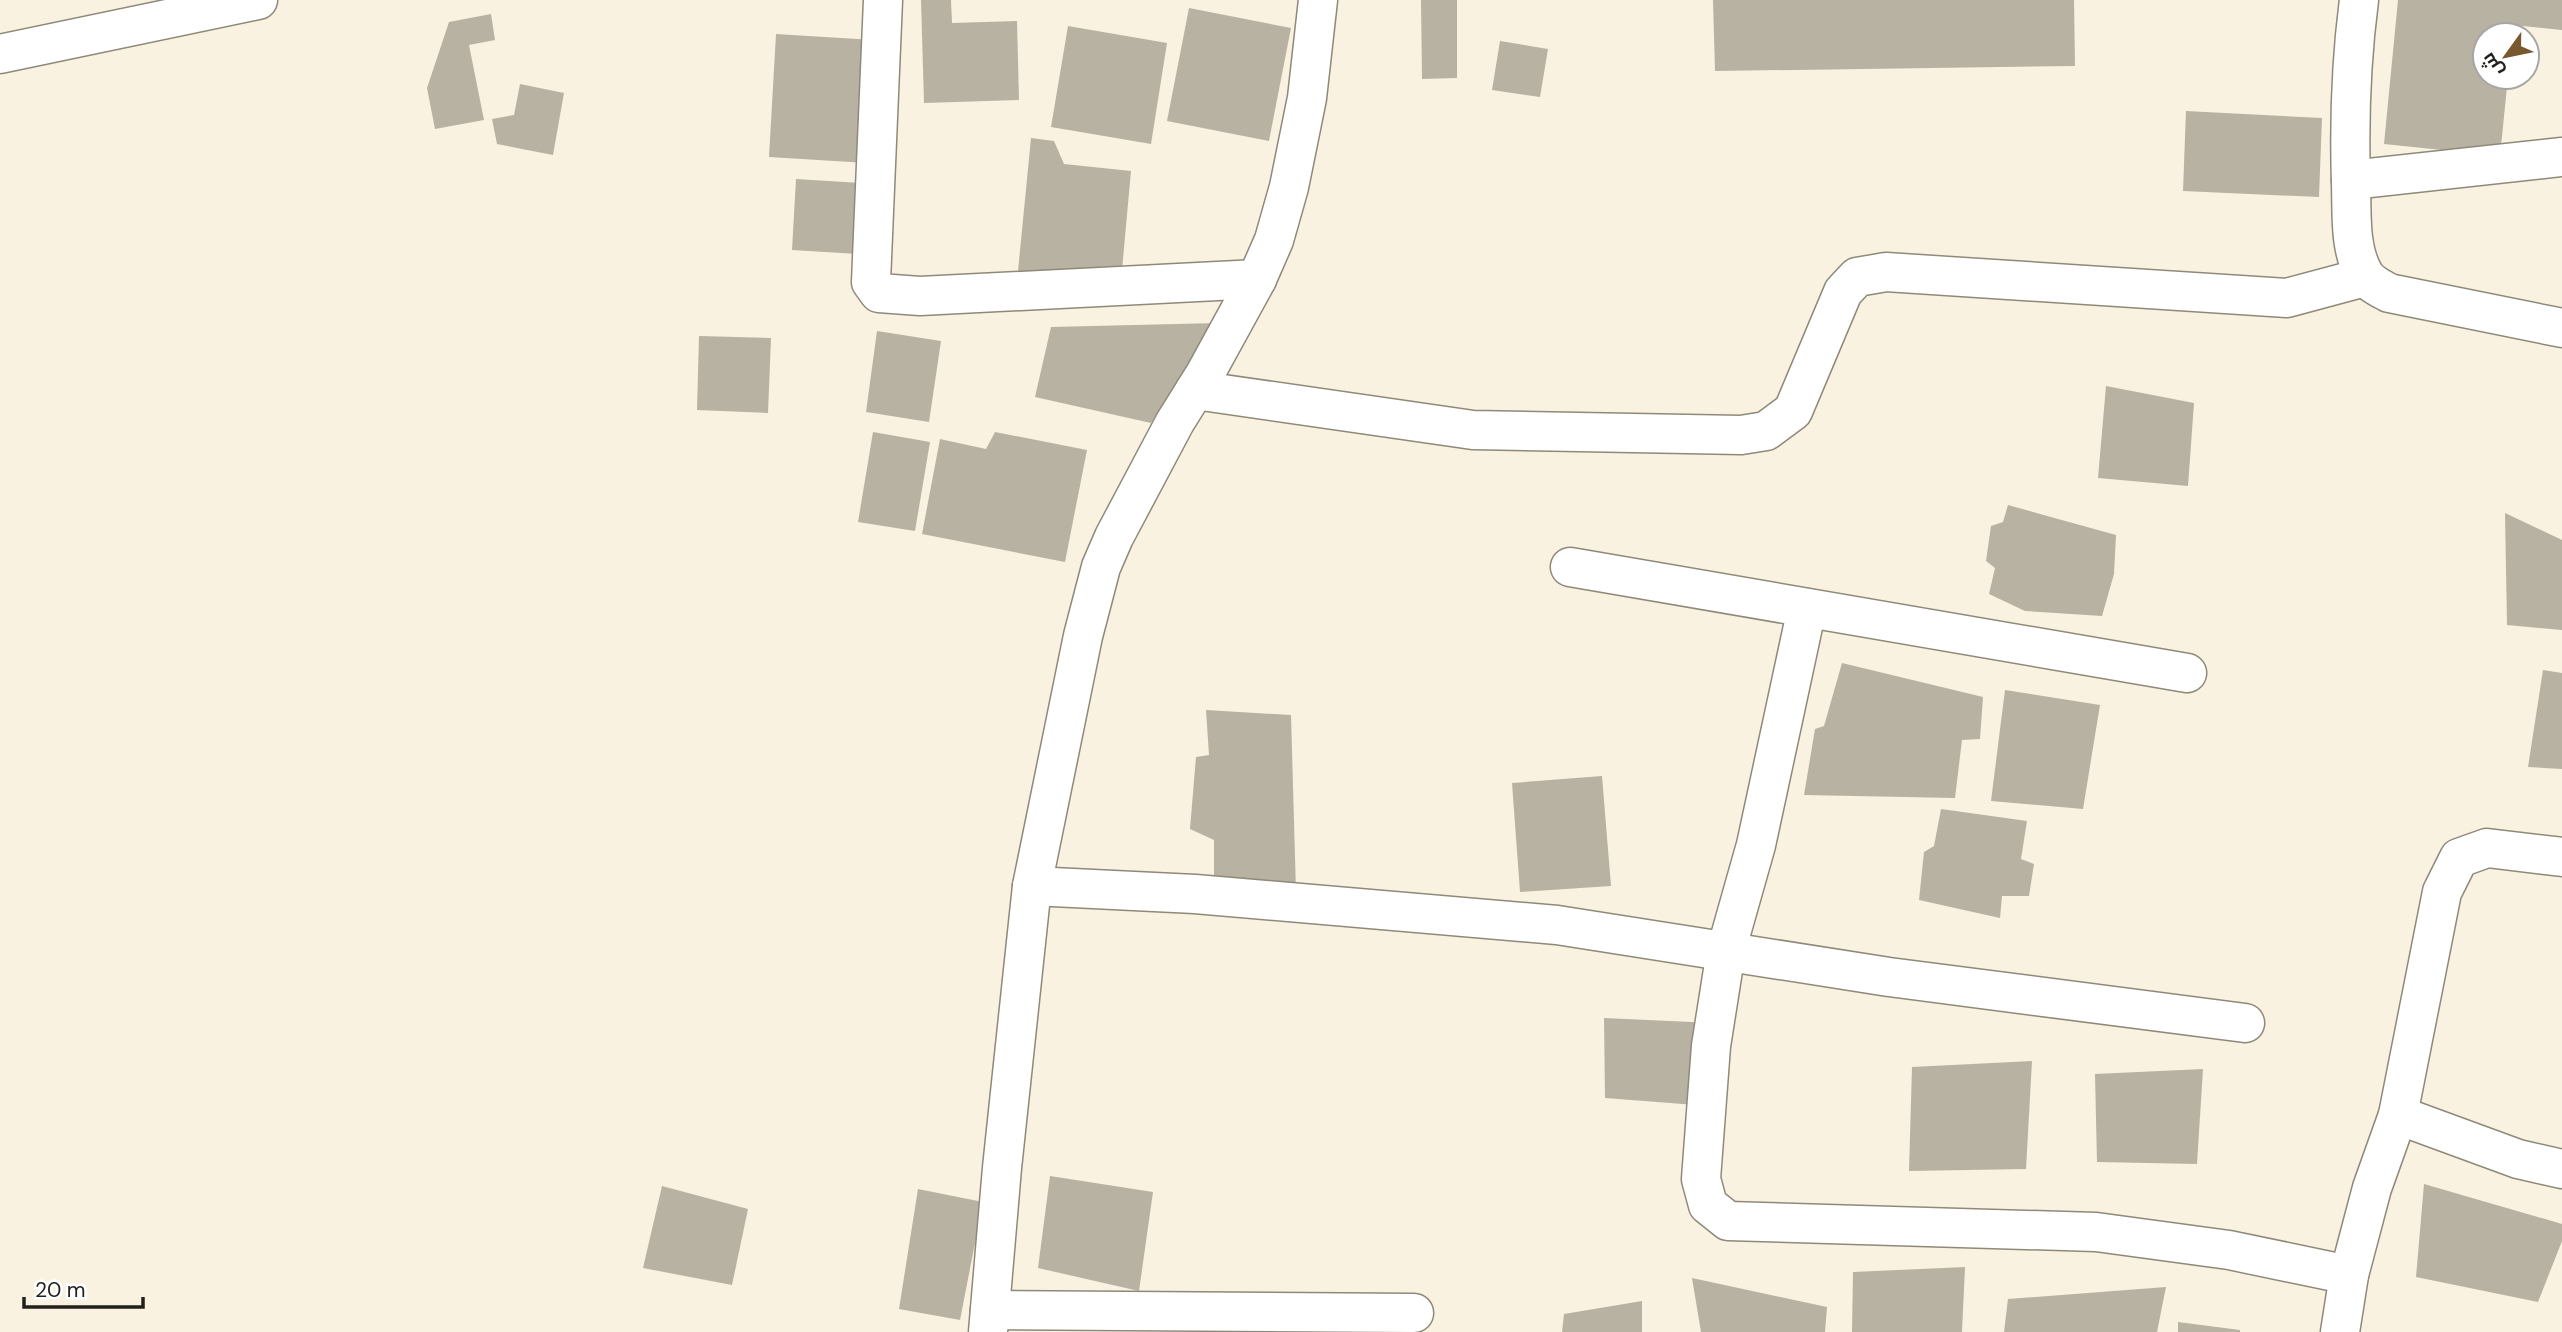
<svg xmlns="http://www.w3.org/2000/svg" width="2562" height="1332" font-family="'DM Sans',Cairo,sans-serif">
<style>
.building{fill:#b8b2a2}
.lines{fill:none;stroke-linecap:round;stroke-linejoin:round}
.minor-casing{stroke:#8e8979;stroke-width:41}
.minor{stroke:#fff;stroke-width:38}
</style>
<rect width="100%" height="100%" fill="#f9f2e1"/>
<g class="building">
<path d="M921,0H951L952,23L1017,21L1019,100L924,103Z"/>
<path d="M1421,0H1457V78L1422,79Z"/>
<path d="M1713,0H2074L2075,66L1715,71Z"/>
<path d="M2398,0H2562V30L2513,25L2512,35H2485V77H2508L2500,156L2384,144Z"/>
<path d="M1189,8L1291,28L1269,141L1167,121Z"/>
<path d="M491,14L495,40L469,45L484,120L435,129L427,88L449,22Z"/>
<path d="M1068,26L1167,43L1151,144L1051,127Z"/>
<path d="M776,34L874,40L867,163L769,157Z"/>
<path d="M1500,41L1548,49L1540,97L1492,90Z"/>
<path d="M520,84L564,93L553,155L497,144L492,119L514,115Z"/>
<path d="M2186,111L2322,118L2319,197L2183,191Z"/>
<path d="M1031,138L1054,141L1064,164L1131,171L1121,281L1018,271Z"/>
<path d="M796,179L861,183L858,254L792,250Z"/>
<path d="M1218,323L1151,423L1035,397L1051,327Z"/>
<path d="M877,331L941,341L929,422L866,412Z"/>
<path d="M699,336L771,338L768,413L697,410Z"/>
<path d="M2106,386L2194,403L2188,486L2098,478Z"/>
<path d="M873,432L930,442L915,531L858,522Z"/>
<path d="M995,432L1087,450L1065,562L922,534L940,439L986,449Z"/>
<path d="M2008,505L2116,535L2114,574L2102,616L2025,611L1989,594L1995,568L1986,561L1991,526L2003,522Z"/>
<path d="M2505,513L2562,540V630L2507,625Z"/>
<path d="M1842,663L1983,697L1980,739L1962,740L1955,798L1804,795L1815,729L1824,726Z"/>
<path d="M2543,670L2562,673V769L2528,767Z"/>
<path d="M2005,690L2100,705L2083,809L1991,801Z"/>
<path d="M1206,710L1291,715L1296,892L1214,881V840L1190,829L1196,757L1209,755Z"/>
<path d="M1602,776L1611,886L1520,892L1512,783Z"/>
<path d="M1941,809L2027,821L2021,859L2034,864L2029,896H2002L2000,918L1919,900L1924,852L1934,846Z"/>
<path d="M1604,1018L1714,1023L1696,1105L1605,1098Z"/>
<path d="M2032,1061L2026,1169L1909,1171L1912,1067Z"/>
<path d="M2203,1069L2197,1164L2097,1162L2095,1074Z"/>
<path d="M1050,1176L1153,1192L1139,1291L1038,1268Z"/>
<path d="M2424,1184L2562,1224V1241L2538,1302L2416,1277Z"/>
<path d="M662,1186L748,1209L732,1285L643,1268Z"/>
<path d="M918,1189L983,1202L960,1320L899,1309Z"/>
<path d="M1965,1267L1962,1332H1852L1853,1272Z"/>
<path d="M1692,1278L1827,1307L1825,1332H1701Z"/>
<path d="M2166,1287L2157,1332H2004L2008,1299Z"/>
<path d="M1642,1301V1332H1562L1564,1314Z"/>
<path d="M2178,1322L2240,1330V1332H2178Z"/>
</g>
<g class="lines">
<defs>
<g id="minor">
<path d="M883,0L871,282L879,293L920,296L1257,279"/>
<path d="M2359,0C2351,61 2349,122 2351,184C2352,213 2349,248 2364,274C2369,283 2380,288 2389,293L2562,328"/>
<path d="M0,54L258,0"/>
<path d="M2351,180L2562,157"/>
<path d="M1195,390L1473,430L1741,435L1766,431L1793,411L1843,292L1857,277L1886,272L2287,298L2365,277"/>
<path d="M1570,567L2187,673"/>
<path d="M1807,608L1756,845L1726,951L1711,1046L1701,1179L1708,1205L1728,1221L2096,1232L2229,1250L2349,1275"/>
<path d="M1032,886L1195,894L1557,925L1889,977L2245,1023"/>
<path d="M2398,1115L2518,1159L2562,1169"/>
<path d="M990,1310L1414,1313"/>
<path d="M988,1332L1002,1168L1032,886L1083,636L1101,567L1114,537L1175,422L1205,374L1257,279L1274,240L1289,187L1307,98L1318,0"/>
<path d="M2340,1332L2349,1275L2372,1188L2398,1115L2442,892L2459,858L2487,848L2562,857"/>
</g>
</defs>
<use href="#minor" class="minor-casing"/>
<use href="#minor" class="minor"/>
</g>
<g transform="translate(2506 56) rotate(237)"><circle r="33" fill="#ffffff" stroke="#a7a6a4" stroke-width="2"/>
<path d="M0-5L12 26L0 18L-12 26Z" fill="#79582f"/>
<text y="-10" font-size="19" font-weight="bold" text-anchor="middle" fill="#23211b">ش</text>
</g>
<path d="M24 1297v10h119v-10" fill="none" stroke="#23211b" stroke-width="3.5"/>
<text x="35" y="1297" font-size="21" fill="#23211b" stroke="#ffffff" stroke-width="5" paint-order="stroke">20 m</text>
</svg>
